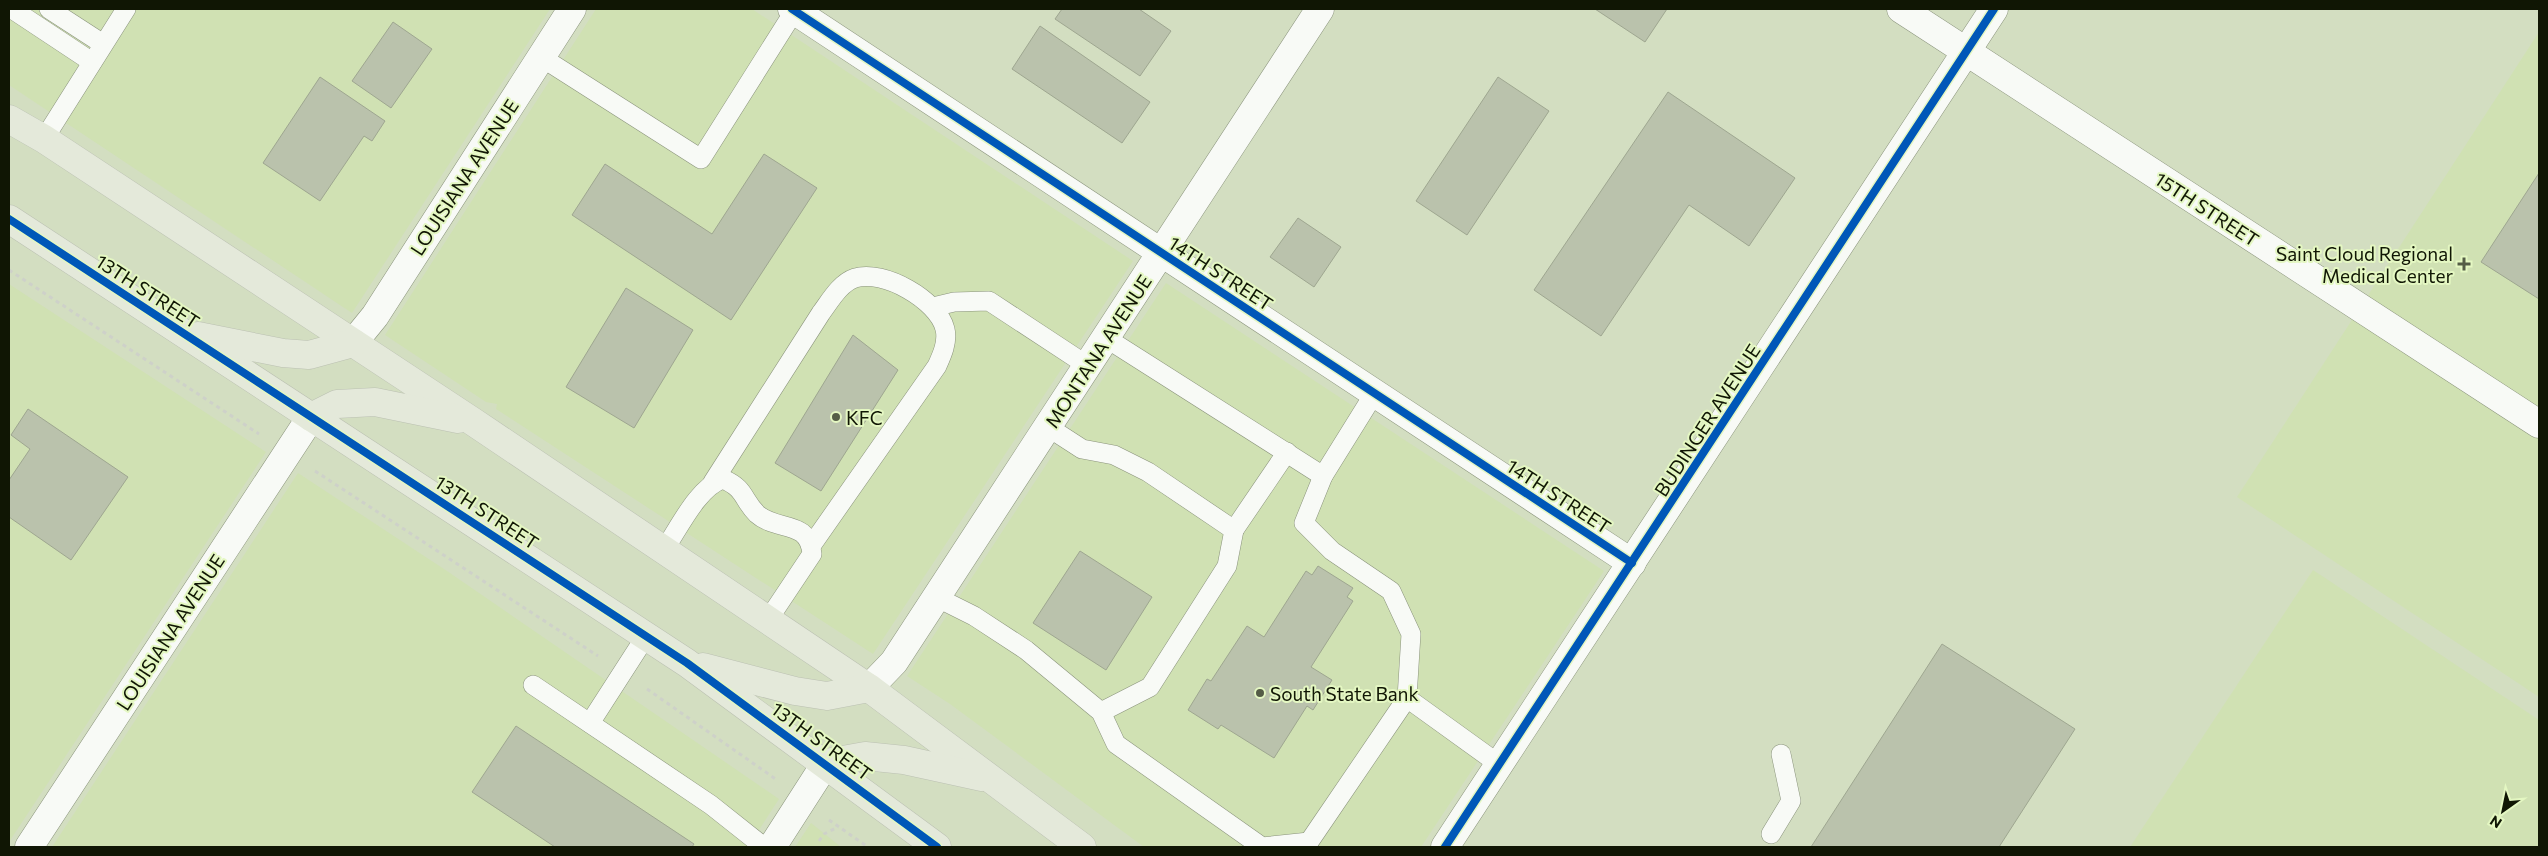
<svg xmlns="http://www.w3.org/2000/svg" width="2548" height="856" font-family="Commissioner,sans-serif">
<style>
.built{fill:#d0e1b3}
.building{fill:#bac2ac;stroke:#9ea690}
.lines{fill:none;stroke-linecap:round;stroke-linejoin:round}
.service-casing{stroke:#8a937c;stroke-width:20}
.minor-casing{stroke:#8a937c;stroke-width:29}
.tertiary-casing{stroke:#8a937c;stroke-width:29}
.trunk-casing{stroke:#bbc0b2;stroke-width:29}
.path{stroke:#ced1c9;stroke-width:3;stroke-dasharray:4 4;stroke-linecap:butt}
.service{stroke:#f8faf6;stroke-width:19}
.minor{stroke:#f8faf6;stroke-width:28}
.tertiary{stroke:#f8faf6;stroke-width:28}
.trunk{stroke:#e4e9da;stroke-width:28}
.cycleway-casing{stroke:#e4f7c2;stroke-width:11}
.cycleway{stroke:#0057b8;stroke-width:8}
.poi-dot{fill:#545c46;stroke:#e4f7c2;stroke-width:2}
.labels{text-anchor:middle;dominant-baseline:central;stroke-width:4;stroke-linejoin:round;paint-order:stroke}
.street-label{font-size:19px;fill:#101604;stroke:#e4f7c2}
.poi-label{font-size:19px;fill:#101604;stroke:#e4f7c2;text-anchor:start}
</style>
<rect width="100%" height="100%" fill="#d3dec1"/>
<g class="built">
<path d="M9,9H550L352,313L9,85Z"/>
<path d="M596,9H752L1133,261L873,654L496,409L497,404L486,402L385,335Z"/>
<path d="M2539,32V697L2237,497Z"/>
<path d="M1166,283L1604,571L1421,847H1144L950,704L907,676Z"/>
<path d="M9,284L266,452L9,842Z"/>
<path d="M298,473L447,571L779,799L748,847H52Z"/>
<path d="M2313,570L2539,720V847H2130Z"/>
<path d="M811,823L841,847H795Z"/>
</g>
<g class="building">
<path d="M1062,9H1139L1171,31L1140,76L1055,19Z"/>
<path d="M1595,9H1667L1645,42Z"/>
<path d="M393,22L432,49L391,108L352,81Z"/>
<path d="M1040,26L1150,102L1122,143L1012,69Z"/>
<path d="M320,77L385,121L372,141L364,136L320,201L263,163Z"/>
<path d="M1498,77L1549,111L1467,235L1416,201Z"/>
<path d="M1668,92L1795,178L1749,246L1689,205L1601,336L1534,290Z"/>
<path d="M764,154L817,188L731,320L572,215L605,164L712,234Z"/>
<path d="M2539,173V299L2481,262Z"/>
<path d="M1298,218L1341,247L1314,287L1270,257Z"/>
<path d="M626,288L693,330L634,428L566,387Z"/>
<path d="M853,335L898,370L821,491L775,463Z"/>
<path d="M28,409L128,477L71,560L9,517V480L30,449L11,435Z"/>
<path d="M1080,551L1152,597L1106,670L1033,623Z"/>
<path d="M1318,566L1353,588L1347,597L1353,601L1311,667L1332,680L1313,710L1307,706L1274,758L1221,725L1218,729L1188,710L1207,679L1211,681L1247,626L1264,637L1306,571L1312,575Z"/>
<path d="M1942,644L2075,729L1999,847H1811Z"/>
<path d="M516,726L694,844L692,847H555L472,792Z"/>
</g>
<g class="lines">
<defs>
<g id="service">
<path d="M12,9L92,62"/>
<path d="M49,9L103,44"/>
<path d="M541,57L701,159L795,10"/>
<path d="M44,139L126,9"/>
<path d="M933,307L954,302L989,301L1088,366"/>
<path d="M1106,338L1323,476"/>
<path d="M1374,394L1323,476L1304,523L1332,551L1391,591L1411,634L1407,698"/>
<path d="M1048,427L1082,449L1114,455L1148,472L1234,530L1227,566L1150,687L1101,712"/>
<path d="M713,482L821,313C830,301 840,283 855,278C883,269 938,300 945,329C948,342 942,355 937,366L811,546"/>
<path d="M1234,530L1287,452"/>
<path d="M664,550C679,528 698,487 723,479C746,489 742,499 757,514C777,532 809,519 812,554L768,620"/>
<path d="M936,597L974,616L1026,650L1101,712L1116,744L1262,847L1309,842L1407,698L1500,765"/>
<path d="M533,685L711,805L764,847"/>
<path d="M590,723L646,636"/>
<path d="M1771,834L1791,801L1781,754"/>
</g>
<g id="minor">
<path d="M792,9L1632,563"/>
<path d="M1901,9L2539,424"/>
<path d="M353,343L375,316L572,9"/>
<path d="M869,688L894,662L1320,9"/>
<path d="M29,847L311,417"/>
<path d="M772,847L826,763"/>
</g>
<path id="tertiary" d="M1445,847L1994,9"/>
<g id="trunk">
<path d="M9,119L44,139L472,421L869,688L1082,847"/>
<path d="M9,219L687,663L937,847"/>
<path d="M198,336L283,353L309,355L353,343"/>
<path d="M311,417L337,404L375,402L458,419"/>
<path d="M703,667L795,691L827,696L869,688"/>
<path d="M826,763L865,756L904,760L982,777"/>
</g>
</defs>
<use href="#service" class="service-casing"/>
<use href="#minor" class="minor-casing"/>
<use href="#tertiary" class="tertiary-casing"/>
<use href="#trunk" class="trunk-casing"/>
<g class="path">
<path d="M9,270L259,434"/>
<path d="M315,471L598,656"/>
<path d="M647,689L777,780"/>
<path d="M829,820L868,847"/>
<path d="M819,841L824,834L838,827"/>
</g>
<use href="#service" class="service"/>
<use href="#minor" class="minor"/>
<use href="#tertiary" class="tertiary"/>
<use href="#trunk" class="trunk"/>
<defs>
<g id="cycleway">
<path d="M792,9L1632,563"/>
<path d="M9,219L687,663L937,847"/>
<path d="M1445,847L1994,9"/>
</g>
</defs>
<use href="#cycleway" class="cycleway-casing"/>
<use href="#cycleway" class="cycleway"/>
</g>
<g class="poi-dot">
<path d="M2461.5 256.5h5v5h5v5h-5v5h-5v-5h-5v-5h5z"/>
<circle cx="836" cy="417" r="5"/>
<circle cx="1260" cy="693" r="5"/>
</g>
<g class="labels">
<g class="street-label">
<text transform="translate(464 177) rotate(-57)">LOUISIANA AVENUE</text>
<text transform="translate(2207 209) rotate(33)">15TH STREET</text>
<text transform="translate(1221 273) rotate(33)">14TH STREET</text>
<text transform="translate(148 291) rotate(33)">13TH STREET</text>
<text transform="translate(1098 351) rotate(-57)">MONTANA AVENUE</text>
<text transform="translate(1707 420) rotate(-57)">BUDINGER AVENUE</text>
<text transform="translate(1559 496) rotate(33)">14TH STREET</text>
<text transform="translate(487 512) rotate(33)">13TH STREET</text>
<text transform="translate(170 632) rotate(-57)">LOUISIANA AVENUE</text>
<text transform="translate(822 741) rotate(36)">13TH STREET</text>
</g>
<g class="poi-label">
<text x="2453" y="253" text-anchor="end">Saint Cloud Regional<tspan x="2453" dy="22">Medical Center</tspan></text>
<text x="846" y="417">KFC</text>
<text x="1270" y="693">South State Bank</text>
</g>
</g>
<rect width="2548" height="856" fill="none" stroke="#101604" stroke-width="20"/>
<g transform="translate(2503 811) rotate(213)" stroke="#e4f7c2" stroke-width="4" paint-order="stroke">
<path d="M0-4L9 19L0 12L-9 19Z" fill="#101604"/>
<text y="-8" font-size="14" font-weight="bold" text-anchor="middle" fill="#101604">N</text>
</g>
</svg>
